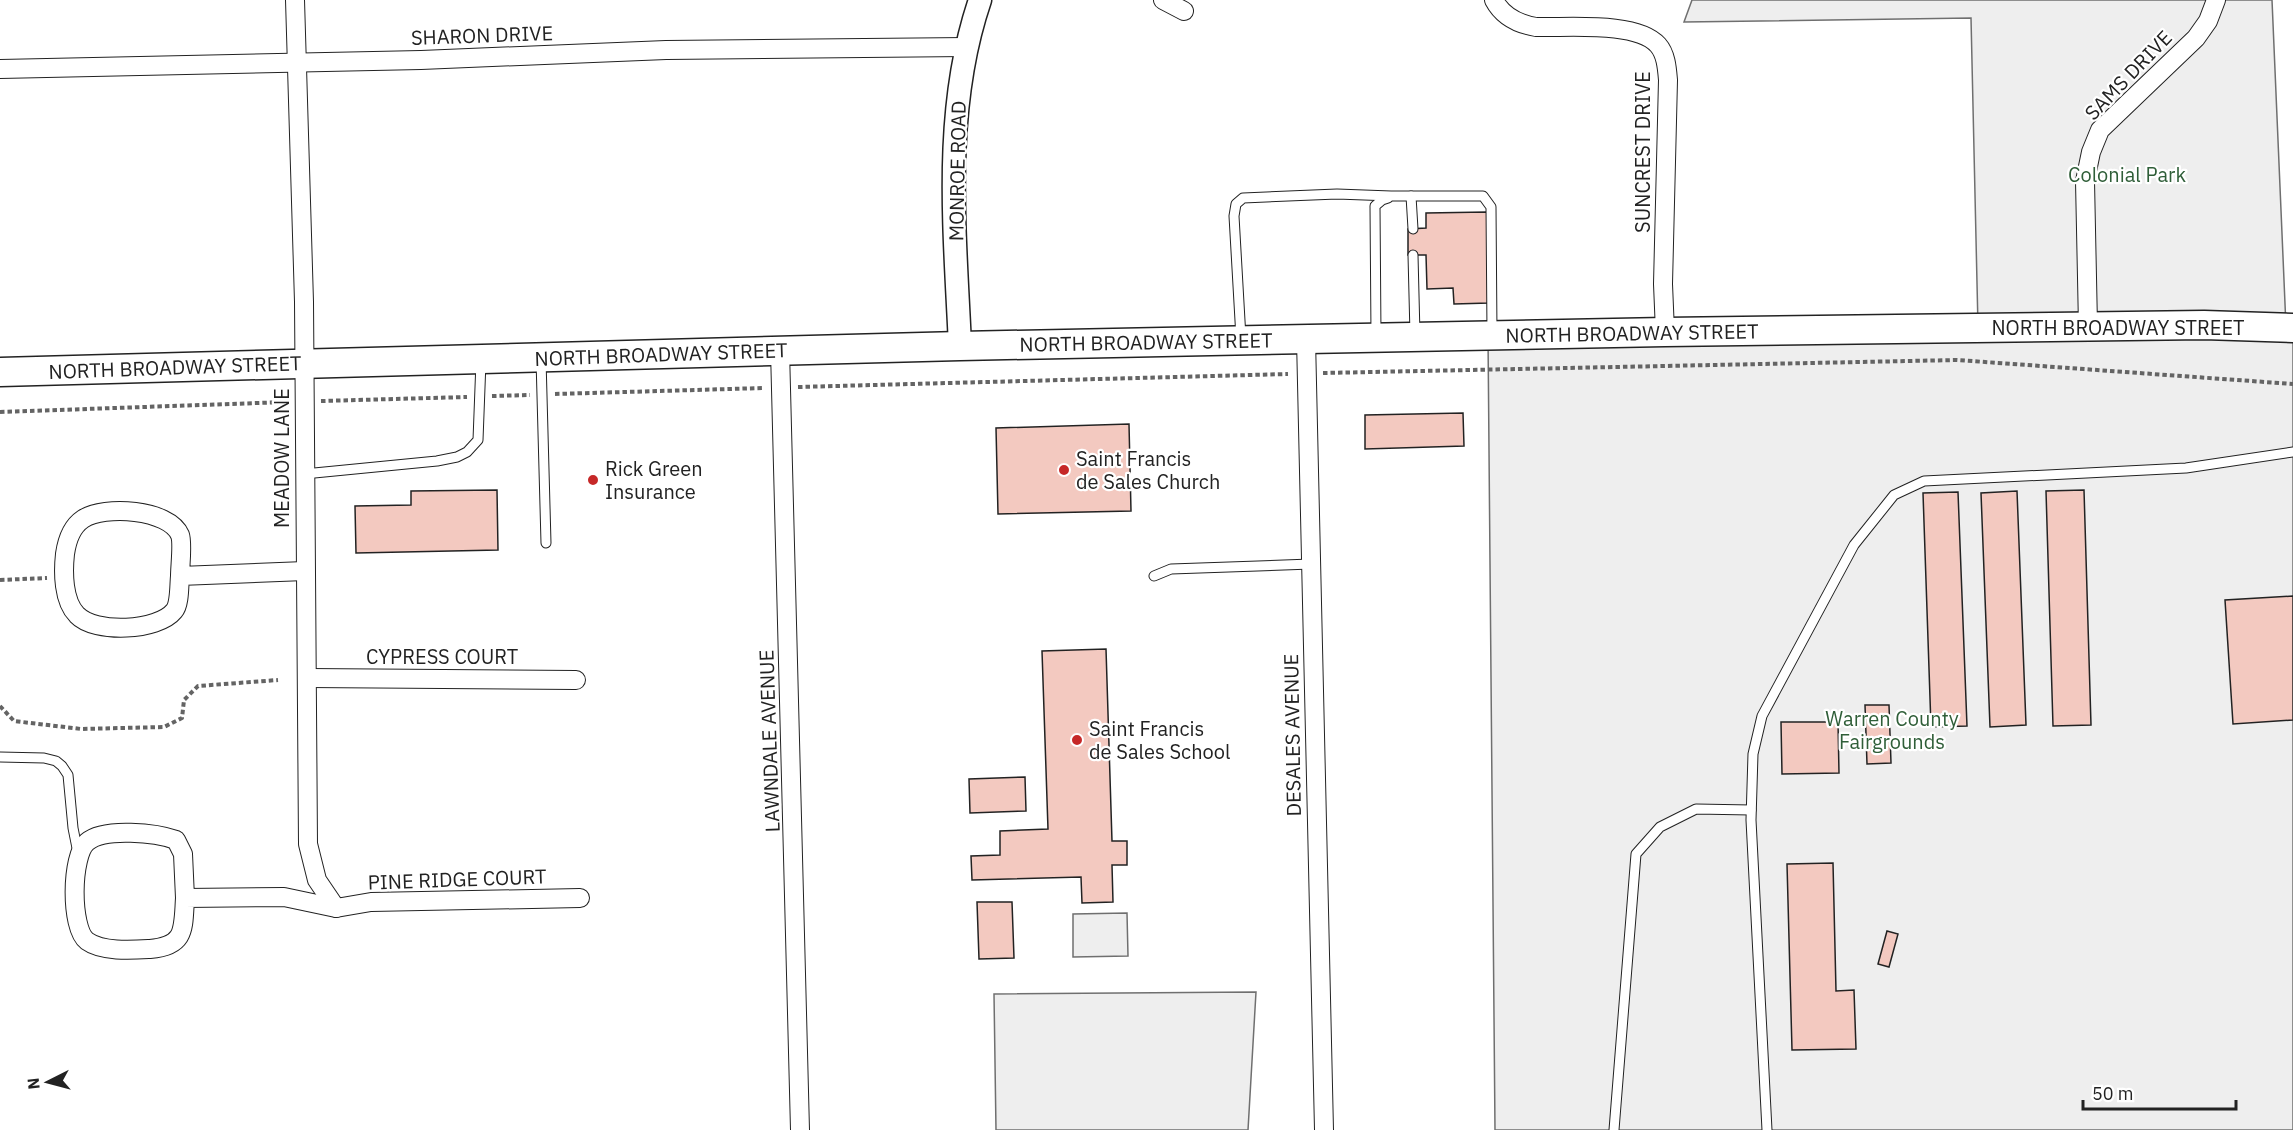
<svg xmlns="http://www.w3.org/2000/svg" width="2293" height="1130" font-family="'IBM Plex Sans',sans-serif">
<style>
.green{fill:#eee;stroke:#6f6f6f;stroke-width:1.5}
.building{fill:#f3c9c0;stroke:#222;stroke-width:1.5}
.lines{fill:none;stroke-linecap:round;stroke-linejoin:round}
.service-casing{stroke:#222;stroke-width:11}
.minor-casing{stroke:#222;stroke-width:20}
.tertiary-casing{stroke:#222;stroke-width:25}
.primary-casing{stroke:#222;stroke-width:31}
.path{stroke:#646464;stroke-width:4;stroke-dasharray:4.5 3;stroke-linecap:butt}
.service{stroke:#fff;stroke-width:9}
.minor{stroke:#fff;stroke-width:18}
.tertiary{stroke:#fff;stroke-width:22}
.primary{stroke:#fff;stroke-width:28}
.poi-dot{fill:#c62828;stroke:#fff;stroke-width:2}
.labels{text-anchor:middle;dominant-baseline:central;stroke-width:4.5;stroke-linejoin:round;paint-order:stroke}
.street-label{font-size:20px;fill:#222;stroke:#fff}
.park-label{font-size:20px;fill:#2f5e38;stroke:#fff}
.poi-label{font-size:20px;fill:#222;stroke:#fff;text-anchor:start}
</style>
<rect width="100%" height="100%" fill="#fff"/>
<g class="green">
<path d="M1692,0H2272L2286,327L2293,328V1130H1495L1488,336L1978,327L1971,18L1684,22Z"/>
<path d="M1127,913L1128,956L1073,957V914Z"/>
<path d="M1256,992L1248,1130H996L994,994Z"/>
</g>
<g class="building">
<path d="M1487,212L1489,303L1454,304L1453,288L1427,289L1426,255H1408V229L1426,228V213Z"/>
<path d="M1463,413L1464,446L1365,449V415Z"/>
<path d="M1129,424L1131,511L998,514L996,428Z"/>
<path d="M497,490L498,550L356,553L355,506L411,505V491Z"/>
<path d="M2084,490L2091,725L2053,726L2046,491Z"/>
<path d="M2017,491L2026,725L1990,727L1981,493Z"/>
<path d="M1958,492L1967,726L1931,727L1923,493Z"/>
<path d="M2293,596V720L2233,724L2225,600Z"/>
<path d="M1106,649L1112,841H1127V865H1112L1113,902L1082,903L1081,877L972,880L971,856L1000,855V831L1048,829L1042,651Z"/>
<path d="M1865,705H1889L1891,763L1867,764Z"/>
<path d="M1781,722H1838L1839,773L1782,774Z"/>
<path d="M1025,777L1026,811L970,813L969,779Z"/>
<path d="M1833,863L1836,991L1854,990L1856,1049L1792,1050L1787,864Z"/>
<path d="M977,902H1012L1014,958L979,959Z"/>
<path d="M1887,931L1898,934L1889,967L1878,964Z"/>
</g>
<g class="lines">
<defs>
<g id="service">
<path d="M1411,196L1413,229"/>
<path d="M1413,255L1415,335"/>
<path d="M1376,335L1375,206L1382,200L1388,198"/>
<path d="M1241,338L1234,216L1236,204L1243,198L1337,194L1391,196H1483L1491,207L1492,333"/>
<path d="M541,359L546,543"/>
<path d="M304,474L437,461L457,457L467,452L478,440L481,361"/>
<path d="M1154,576L1171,569L1311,564"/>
<path d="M0,757L44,758L56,761L62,766L68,775L73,828L78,853"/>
<path d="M1614,1130L1636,854L1660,827L1696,809L1751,810"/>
<path d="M1767,1130L1751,820L1753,754L1762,716L1854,545L1894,495L1924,481L2186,468L2293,452"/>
</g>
<g id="minor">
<path d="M295,0L304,302L308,844L317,880L336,908"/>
<path d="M1163,0L1184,11"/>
<path d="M1494,0C1503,17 1518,24 1536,27C1568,28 1637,21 1658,45C1666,54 1667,68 1668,80L1663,284L1665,332"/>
<path d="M0,69L421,60L666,50L967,47"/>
<path d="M2088,326L2085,181L2091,152L2100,130L2196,38L2208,21L2216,0"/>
<path d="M1306,339L1324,1130"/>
<path d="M780,350L800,1130"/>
<path d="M180,576C179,585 180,604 174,611C158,631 95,634 77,615C63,601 63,572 65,554C67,540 71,527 83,519C104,505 169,509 180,535C183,543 180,566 180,576L305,571"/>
<path d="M308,678L576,680"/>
<path d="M185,898C183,929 186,946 150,949C132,950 102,952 87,941C70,928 71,855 87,842C104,827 157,833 176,840L183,854L185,898L284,897L336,908L371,902L580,898"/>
</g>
<path id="tertiary" d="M960,346C955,231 942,111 980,0"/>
<path id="primary" d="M0,372L960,346L1665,332L2204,325L2293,328"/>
</defs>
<use href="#service" class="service-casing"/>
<use href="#minor" class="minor-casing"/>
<use href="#tertiary" class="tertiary-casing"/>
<use href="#primary" class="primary-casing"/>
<g class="path">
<path d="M1323,373L1957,360L2293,384"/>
<path d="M798,387L1288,374"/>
<path d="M555,394L764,388"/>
<path d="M492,396L530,395"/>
<path d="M321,401L467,397"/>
<path d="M0,412L287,402"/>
<path d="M0,580L47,578"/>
<path d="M0,706L14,721L81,729L164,727L182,718L184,700L198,686L278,680"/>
</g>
<use href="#service" class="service"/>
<use href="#minor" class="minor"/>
<use href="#tertiary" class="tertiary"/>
<use href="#primary" class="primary"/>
</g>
<g class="poi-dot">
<circle cx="1064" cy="470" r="6"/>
<circle cx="593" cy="480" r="6"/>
<circle cx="1077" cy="740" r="6"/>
</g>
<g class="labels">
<g class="street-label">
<text transform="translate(482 35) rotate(-2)">SHARON DRIVE</text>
<text transform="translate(2128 75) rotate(-46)">SAMS DRIVE</text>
<text transform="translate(1642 152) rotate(-90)">SUNCREST DRIVE</text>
<text transform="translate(957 171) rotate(-89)">MONROE ROAD</text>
<text x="2118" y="327">NORTH BROADWAY STREET</text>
<text transform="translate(1632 333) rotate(-1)">NORTH BROADWAY STREET</text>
<text transform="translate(1146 342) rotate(-1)">NORTH BROADWAY STREET</text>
<text transform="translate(661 354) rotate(-2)">NORTH BROADWAY STREET</text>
<text transform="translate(175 367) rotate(-2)">NORTH BROADWAY STREET</text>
<text transform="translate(281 458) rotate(-90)">MEADOW LANE</text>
<text x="442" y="656">CYPRESS COURT</text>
<text transform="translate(1292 735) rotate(-91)">DESALES AVENUE</text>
<text transform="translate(769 741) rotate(-92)">LAWNDALE AVENUE</text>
<text transform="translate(457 879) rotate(-2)">PINE RIDGE COURT</text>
</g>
<g class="park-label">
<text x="2127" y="174">Colonial Park</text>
<text x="1892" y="718">Warren County<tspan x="1892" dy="23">Fairgrounds</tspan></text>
</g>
<g class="poi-label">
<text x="1076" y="458">Saint Francis<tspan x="1076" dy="23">de Sales Church</tspan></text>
<text x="605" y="468">Rick Green<tspan x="605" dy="23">Insurance</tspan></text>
<text x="1089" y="728">Saint Francis<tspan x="1089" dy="23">de Sales School</tspan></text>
</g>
</g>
<g transform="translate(48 1082) rotate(264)" stroke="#ffffff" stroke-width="4.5" paint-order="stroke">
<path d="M0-4.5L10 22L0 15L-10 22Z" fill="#222222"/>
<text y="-9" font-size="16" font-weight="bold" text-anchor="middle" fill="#222222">N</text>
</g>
<path d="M2083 1100v9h153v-9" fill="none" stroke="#222222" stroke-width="3"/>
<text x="2092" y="1100" font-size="18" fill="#222222" stroke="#ffffff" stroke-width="4.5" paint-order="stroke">50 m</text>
</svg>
